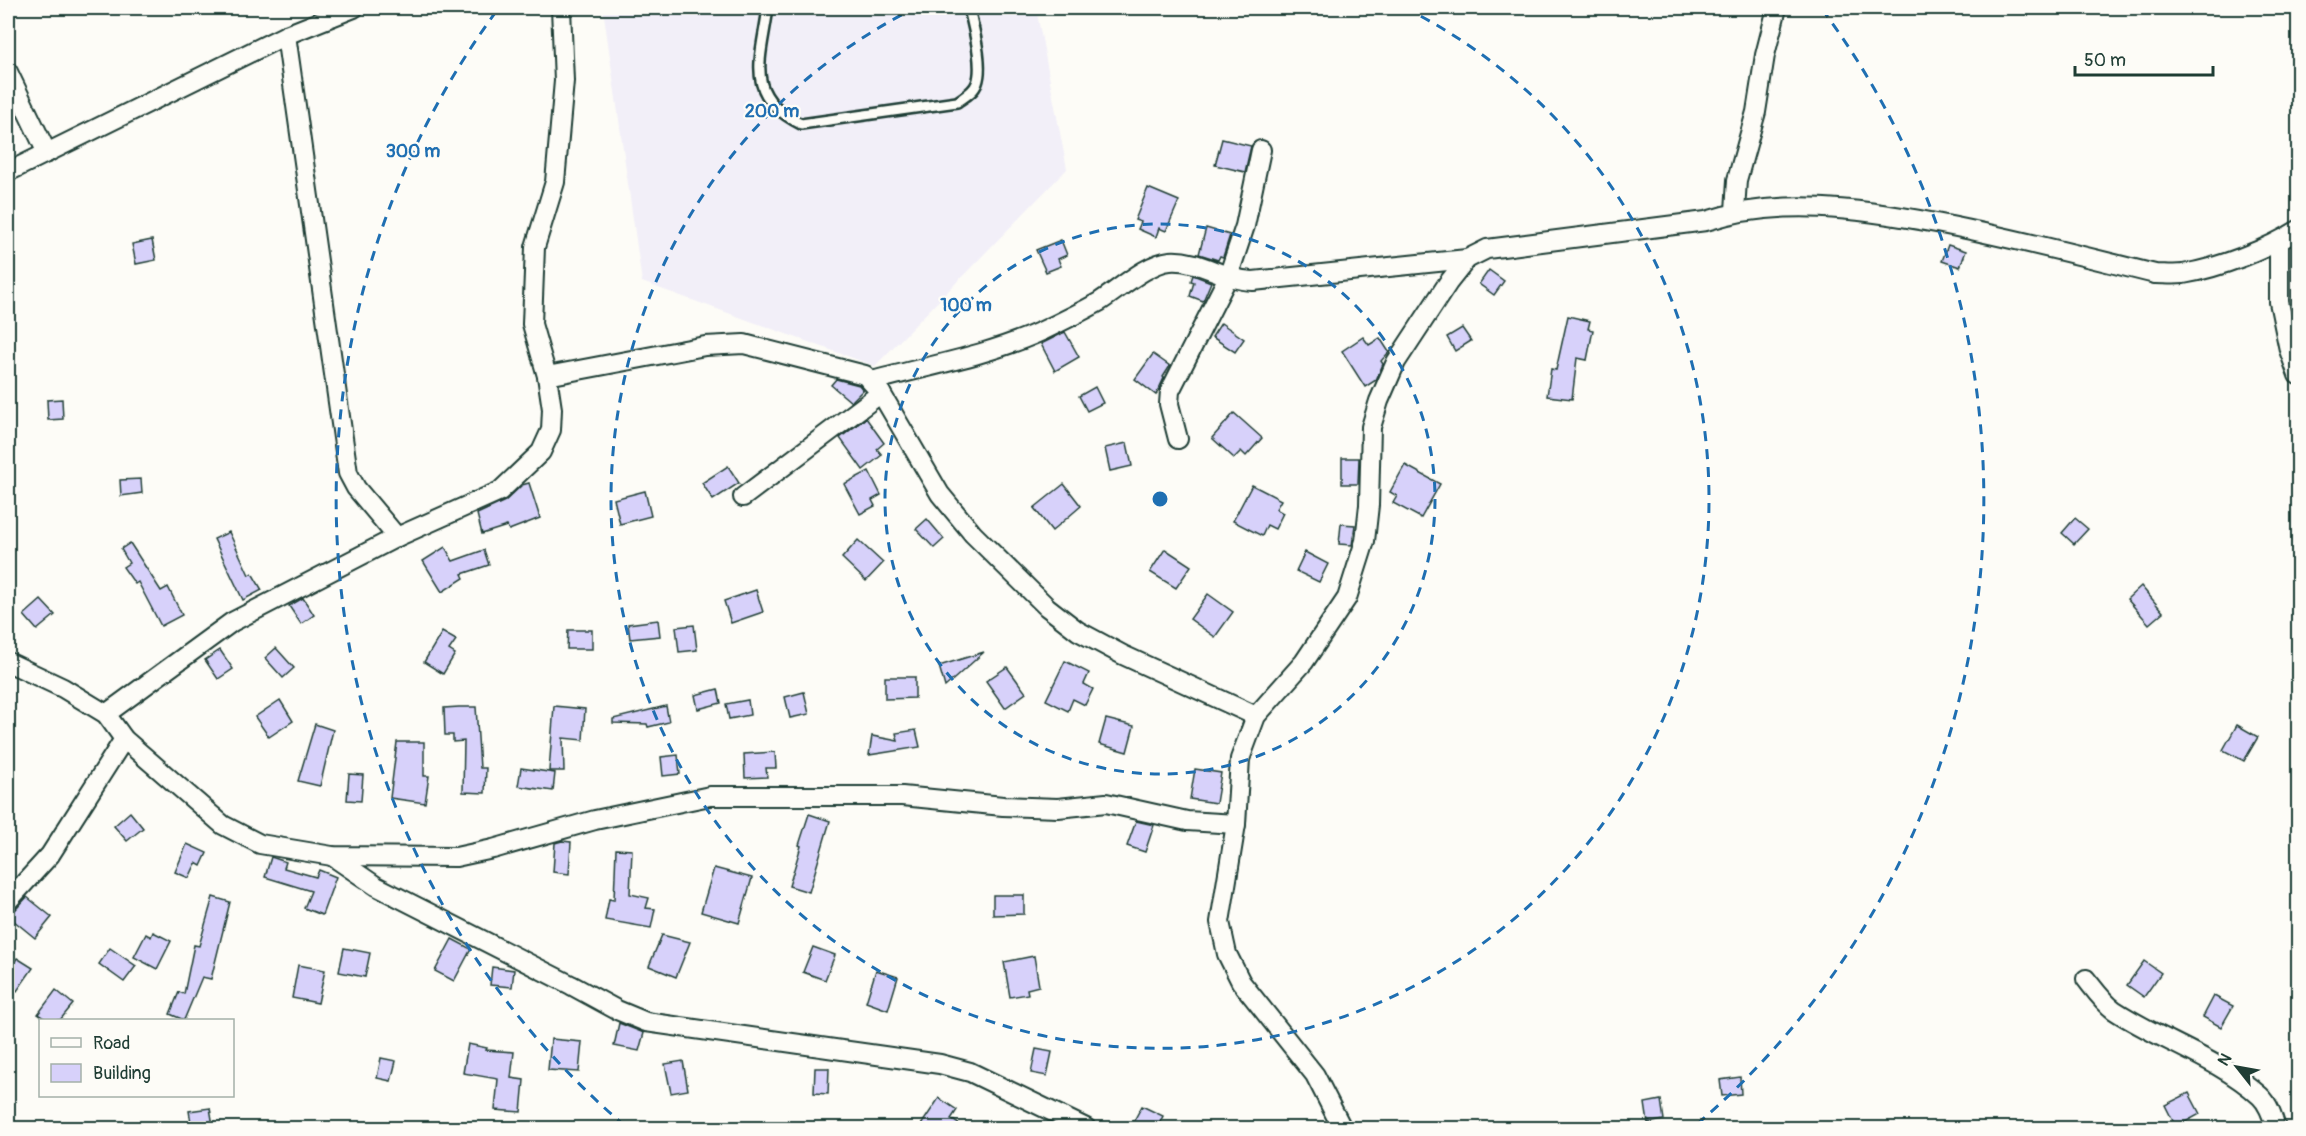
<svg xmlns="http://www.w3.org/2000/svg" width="2306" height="1136" font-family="Pangolin,sans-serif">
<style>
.built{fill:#f2eff8}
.building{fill:#d7d1fa;stroke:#1f3d34;stroke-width:1.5}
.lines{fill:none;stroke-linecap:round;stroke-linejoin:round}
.service-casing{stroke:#1f3d34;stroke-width:14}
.minor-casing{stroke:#1f3d34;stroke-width:22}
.service{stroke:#fdfcf7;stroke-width:9}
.minor{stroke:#fdfcf7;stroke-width:18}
.ring{fill:none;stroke:#1f6fb2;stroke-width:3;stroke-dasharray:10 8}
.centre{fill:#1f6fb2;stroke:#fdfcf7;stroke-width:3}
.ring-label{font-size:18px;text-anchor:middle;font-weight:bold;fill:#1f6fb2;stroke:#fdfcf7;stroke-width:4.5;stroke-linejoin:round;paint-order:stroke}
</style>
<rect width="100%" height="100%" fill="#fdfcf7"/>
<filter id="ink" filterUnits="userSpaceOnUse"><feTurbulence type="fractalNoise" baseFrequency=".0167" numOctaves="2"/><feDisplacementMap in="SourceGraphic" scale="12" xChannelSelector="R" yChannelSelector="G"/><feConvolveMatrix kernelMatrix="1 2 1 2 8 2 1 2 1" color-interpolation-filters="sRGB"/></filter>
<g filter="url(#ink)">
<path class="built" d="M603,8H1036L1067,169L875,366L642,282Z"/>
<g class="building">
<path d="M1222,139L1251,146L1245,172L1215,165Z"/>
<path d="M1148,188L1179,201L1166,231L1159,228L1156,237L1138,229L1141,222L1135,220Z"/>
<path d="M1206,228L1230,235L1223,257L1220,256L1218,260L1199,254Z"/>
<path d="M152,240L156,260L136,264L132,244Z"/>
<path d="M1061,240L1067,255L1058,259L1061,266L1046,272L1036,250Z"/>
<path d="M1948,245L1966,251L1960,267L1942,261Z"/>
<path d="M1489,270L1504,281L1494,295L1479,284Z"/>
<path d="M1193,275L1211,282L1203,301L1190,296L1194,282L1191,281Z"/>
<path d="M1568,316L1590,321L1588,329L1593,330L1587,360L1577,358L1572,399L1547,396L1551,369L1556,370Z"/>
<path d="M1221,323L1244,339L1235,352L1212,337Z"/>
<path d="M1462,328L1471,341L1455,351L1447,337Z"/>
<path d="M1065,332L1079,357L1055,371L1041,344Z"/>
<path d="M1363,337L1369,345L1380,338L1389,352L1381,361L1383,364L1376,380L1365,387L1342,351Z"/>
<path d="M1153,354L1170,366L1163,377L1164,378L1156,395L1135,379Z"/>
<path d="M836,379L859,385L863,390L851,402L831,385Z"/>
<path d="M1095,387L1103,403L1087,411L1079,396Z"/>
<path d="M62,399L63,419L48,420L47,400Z"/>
<path d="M1234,413L1262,438L1246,456L1241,451L1234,458L1212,438Z"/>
<path d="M866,418L884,443L877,449L882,455L863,470L840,438Z"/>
<path d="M1127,443L1132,466L1110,471L1105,448Z"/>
<path d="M1342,458H1359L1358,484H1342Z"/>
<path d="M1405,465L1440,484L1421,518L1393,503L1397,496L1390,492Z"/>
<path d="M728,466L739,483L713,500L702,483Z"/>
<path d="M869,471L881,495L872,500L875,506L860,514L844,484Z"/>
<path d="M141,479L142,493L121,496L120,480Z"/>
<path d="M529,483L540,518L509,530L507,526L482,534L477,514L505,501L522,485Z"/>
<path d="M1064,484L1081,506L1052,531L1034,508Z"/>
<path d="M1252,485L1281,500L1276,509L1283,513L1275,529L1267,525L1262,536L1233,521Z"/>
<path d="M645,491L651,516L620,524L614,499Z"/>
<path d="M2075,518L2088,529L2074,544L2062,533Z"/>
<path d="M927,519L944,539L934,548L916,529Z"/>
<path d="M1341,524L1355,525L1352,545L1339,544Z"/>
<path d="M229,532L249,575L252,573L262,590L243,600L214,539Z"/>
<path d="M858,540L883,563L866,581L842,558Z"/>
<path d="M130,543L161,591L168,587L182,615L161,626L138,582L135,584L123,567L129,563L121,549Z"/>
<path d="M445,547L453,561L484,550L489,565L462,574L464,578L442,592L423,561Z"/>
<path d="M1165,549L1191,566L1176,588L1150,572Z"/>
<path d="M1305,552L1328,564L1319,582L1296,571Z"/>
<path d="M2141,586L2163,612L2149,624L2127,599Z"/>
<path d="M756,590L763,612L731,623L724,601Z"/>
<path d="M1208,594L1233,612L1215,637L1190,619Z"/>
<path d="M303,598L314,615L301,624L289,606Z"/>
<path d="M41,600L55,615L37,630L24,615Z"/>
<path d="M658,620L660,636L630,639L628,624Z"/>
<path d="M694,625L697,650L679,652L676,627Z"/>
<path d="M568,630H592V649H567Z"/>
<path d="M442,632L456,640L449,650L455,654L443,674L424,662Z"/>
<path d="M276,648L294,668L283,678L265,658Z"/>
<path d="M220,650L233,669L218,679L205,660Z"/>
<path d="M984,652L945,687L939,666Z"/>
<path d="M1065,661L1089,673L1084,684L1093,689L1085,705L1073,699L1068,711L1046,700Z"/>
<path d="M1007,667L1026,693L1005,708L986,681Z"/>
<path d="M885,677H915V698L885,699Z"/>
<path d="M718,689L721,703L698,709L695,695Z"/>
<path d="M804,692L809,714L790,718L785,697Z"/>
<path d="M280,700L293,721L269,737L255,717Z"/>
<path d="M748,700L750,715L729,719L726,704Z"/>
<path d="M554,706L585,709L583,740L563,738L564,771H549Z"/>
<path d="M666,706L669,722L648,727L647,724L613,723V719Z"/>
<path d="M459,707H476L480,768H486L485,793L463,792L464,741L453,742V735H445L444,708Z"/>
<path d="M1106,719L1134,726L1127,752L1099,744Z"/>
<path d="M315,724L333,730L320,786L298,781Z"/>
<path d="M2237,725L2258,737L2244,761L2223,750Z"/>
<path d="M916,730L920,747L869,755L872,736L898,741L896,733Z"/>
<path d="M397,742H424V776H429L425,803L390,798Z"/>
<path d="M775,752L776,768H766L767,777L745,778L744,754Z"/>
<path d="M678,755L680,774L663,776L661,757Z"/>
<path d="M521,768L555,773L553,791L518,786Z"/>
<path d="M1195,769L1221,773L1216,803L1190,799Z"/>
<path d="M349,774L363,775L361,801L347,800Z"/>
<path d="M130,812L143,828L127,841L114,826Z"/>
<path d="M809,814L830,821L809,892L789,886L801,846L799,845Z"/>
<path d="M1136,821L1154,825L1145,852L1127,846Z"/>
<path d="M562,841L571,842L569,874L553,872L555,843Z"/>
<path d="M187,844L207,853L201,866L196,863L189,878L175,872Z"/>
<path d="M616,849L632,850L630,894L649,898L646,908L655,909L651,928L605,920L609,899L614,900Z"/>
<path d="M271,857L286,862L284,868L316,877L319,870L336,877L322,915L304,908L311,891L265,877Z"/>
<path d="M714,868L752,878L739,923L701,912Z"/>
<path d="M993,895H1024V914L993,915Z"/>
<path d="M27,897L52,917L35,938L8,916V912L16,909Z"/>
<path d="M213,897L230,902L211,979L202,977L184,1020L170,1014L179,992L184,994L194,945L199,946Z"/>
<path d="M153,932L171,941L157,969L134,957L146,934L151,937Z"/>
<path d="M662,935L690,942L676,977L649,966Z"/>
<path d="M452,939L471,949L454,981L435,971Z"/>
<path d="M813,947L835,955L825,980L803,972Z"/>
<path d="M110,948L136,966L124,982L99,964Z"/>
<path d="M344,948L370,953L365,977L339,972Z"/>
<path d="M1034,956L1039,986L1027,989L1028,994L1010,997L1004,962Z"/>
<path d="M17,958L33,968L17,991L8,984V972Z"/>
<path d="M2144,961L2161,973L2144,997L2127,985Z"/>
<path d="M298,965L325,970L318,1003L292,998Z"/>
<path d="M492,967L514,970L512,987L490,985Z"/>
<path d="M876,970L898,977L888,1010L866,1002Z"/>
<path d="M56,990L73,1004L60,1020H47L38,1014Z"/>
<path d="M2214,996L2233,1006L2221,1027L2203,1017Z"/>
<path d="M619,1023L644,1033L639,1051L614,1046Z"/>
<path d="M551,1039L582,1042L579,1072L548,1070Z"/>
<path d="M468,1044L487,1048L486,1050L514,1052L511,1078L524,1080L521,1112L495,1110L498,1079L463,1073Z"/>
<path d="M1036,1049L1052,1052L1047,1076L1031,1073Z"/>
<path d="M381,1058L396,1061L391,1081L377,1078Z"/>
<path d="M683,1061L688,1090L671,1093L665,1064Z"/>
<path d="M815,1068H829L828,1094L814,1093Z"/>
<path d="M1740,1077L1741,1094L1722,1096L1720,1080Z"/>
<path d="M2189,1093L2200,1114L2176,1127L2165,1105Z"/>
<path d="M939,1098L957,1110L951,1119L965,1128H919Z"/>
<path d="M1661,1100L1664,1120L1648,1123L1645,1103Z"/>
<path d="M1142,1106L1163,1116L1157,1128H1130Z"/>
<path d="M210,1108L213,1125L192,1128L189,1111Z"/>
</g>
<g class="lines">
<defs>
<path id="service" d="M768,8C761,61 743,95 801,124L957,102C964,97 974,92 977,83C984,65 973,27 969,8"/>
<g id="minor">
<path d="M286,35L348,473L356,488L397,537"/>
<path d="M8,72L47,153"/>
<path d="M8,172L286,35L354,8"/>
<path d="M1735,211L1737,180L1756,112L1765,55L1777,8"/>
<path d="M2279,242V302L2289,350L2298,375"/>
<path d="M547,376L705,346L744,344L865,375L881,393L940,494L973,534L1047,607L1078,631L1123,655L1256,716"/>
<path d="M872,381C928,366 989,355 1042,331C1061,322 1081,312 1099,302C1118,290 1148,263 1170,261C1200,259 1223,280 1253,281L1467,259L1487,249L1706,221C1780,197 1861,209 1936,223C2010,237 2082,256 2155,274C2164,274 2174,275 2183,274C2219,268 2268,249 2298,230"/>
<path d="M1178,439L1169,404L1170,391L1228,277L1245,226L1261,150"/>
<path d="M743,497L881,393"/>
<path d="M8,662L63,688L106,714L124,739L223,825L260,844L332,856L456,857L493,849L595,820L710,796H902L1003,806L1058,808L1106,803L1187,821L1236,824"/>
<path d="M106,714L232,622L397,537L500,491L541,452L551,430L552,409L547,376L532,324L535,247L555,182L564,81L561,8"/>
<path d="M332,856L376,886L571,985L617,1010L646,1022L940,1064L970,1072L1086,1128"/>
<path d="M8,901L50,855L124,739"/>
<path d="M2086,979C2094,989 2103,1002 2114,1010C2161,1041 2218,1058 2260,1096C2269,1104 2273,1118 2276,1128"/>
<path d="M1342,1128L1315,1075L1241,982L1227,954L1220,922L1236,824L1240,759L1256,716L1304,662L1347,598L1365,541L1369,505L1371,427L1379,401L1396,362L1448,283L1467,259"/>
</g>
</defs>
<use href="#service" class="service-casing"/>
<use href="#minor" class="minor-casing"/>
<use href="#service" class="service"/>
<use href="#minor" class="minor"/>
</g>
</g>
<g class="ring">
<circle cx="1160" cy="499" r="275"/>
<path d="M1405 8A549 549 0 1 1 915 8"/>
<path d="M625 1126A824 824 0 0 1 498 9M1822 9A824 824 0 0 1 1695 1126"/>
</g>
<circle cx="1160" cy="499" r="9" class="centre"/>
<g class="ring-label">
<text x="772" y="117">200 m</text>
<text x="413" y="157">300 m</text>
<text x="966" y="311">100 m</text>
</g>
<rect width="2306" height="1136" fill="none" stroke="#fdfcf7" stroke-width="30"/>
<rect x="15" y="15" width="2276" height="1106" fill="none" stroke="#1f3d34" stroke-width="2" filter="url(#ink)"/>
<rect x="39" y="1019" width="195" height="78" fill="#fdfcf7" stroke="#a4b0a9" stroke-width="1.5"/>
<rect x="51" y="1038" width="30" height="9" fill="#fdfcf7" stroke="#a4b0a9" stroke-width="1.5"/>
<text x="93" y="1049" font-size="18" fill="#1f3d34">Road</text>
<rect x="51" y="1064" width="30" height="18" fill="#d7d1fa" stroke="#a4b0a9" stroke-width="1.5"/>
<text x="93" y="1079" font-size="18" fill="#1f3d34">Building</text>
<g transform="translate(2237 1067) rotate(301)" stroke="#fdfcf7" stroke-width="4.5" paint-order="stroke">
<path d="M0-4.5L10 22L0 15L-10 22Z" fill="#1f3d34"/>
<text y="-9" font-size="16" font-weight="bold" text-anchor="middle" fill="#1f3d34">N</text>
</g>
<path d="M2075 66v9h138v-9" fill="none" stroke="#1f3d34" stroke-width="3"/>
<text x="2084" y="66" font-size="18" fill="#1f3d34" stroke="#fdfcf7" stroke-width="4.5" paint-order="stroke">50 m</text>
</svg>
